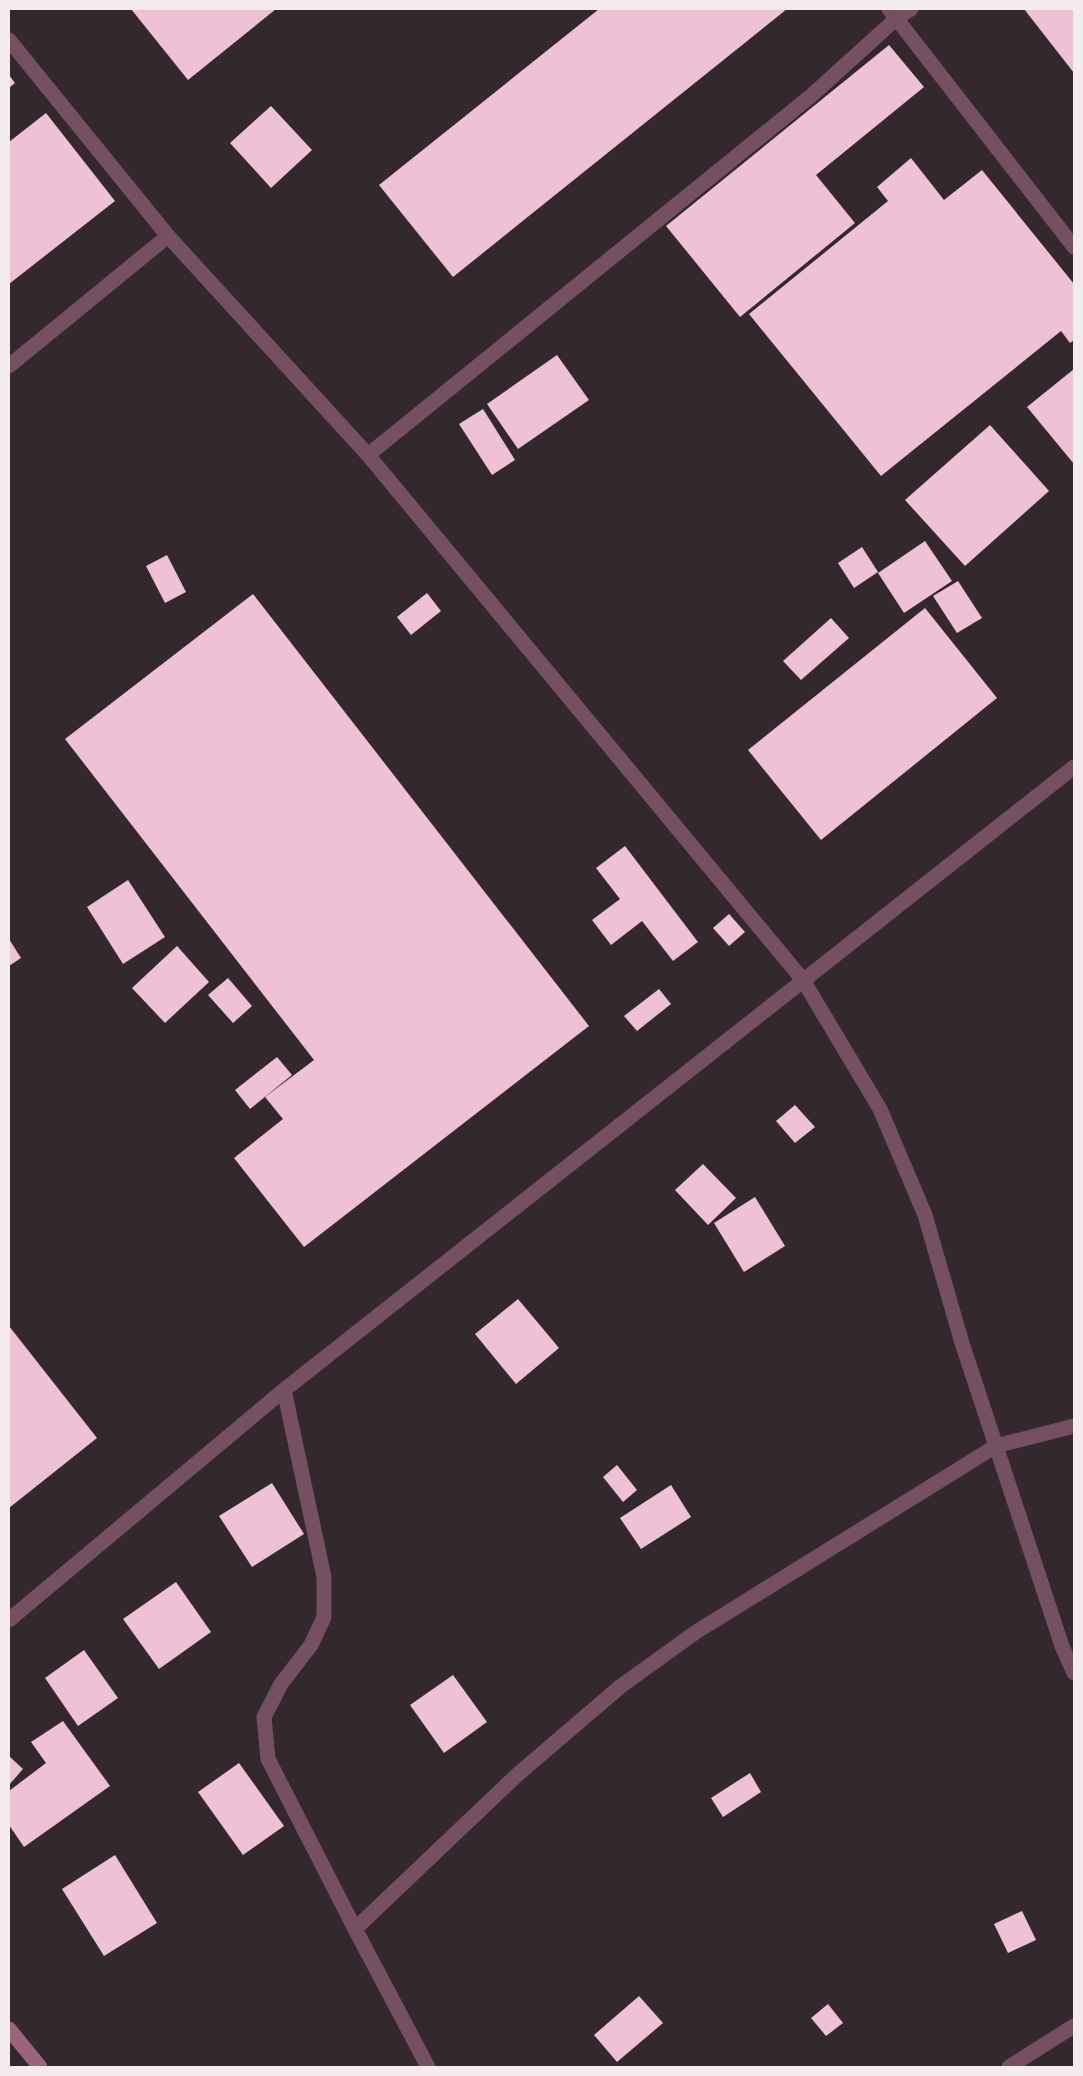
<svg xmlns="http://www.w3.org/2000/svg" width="1083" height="2076" font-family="'PT Sans',sans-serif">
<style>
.building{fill:#efc1d4}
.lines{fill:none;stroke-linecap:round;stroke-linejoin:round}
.lane{stroke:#745060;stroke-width:15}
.street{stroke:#745060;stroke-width:15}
.secondary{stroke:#9c637d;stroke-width:15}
</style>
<rect width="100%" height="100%" fill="#33282d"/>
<g class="building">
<path d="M131,9H276L188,80Z"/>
<path d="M599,9H787L453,277L379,185Z"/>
<path d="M1024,9H1074V73Z"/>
<path d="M889,45L924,87L816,175L855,223L740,317L666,226Z"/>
<path d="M9,75L15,83L9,88Z"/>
<path d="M271,106L312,150L271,188L230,143Z"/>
<path d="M46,113L115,201L9,284V142Z"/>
<path d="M911,158L944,200L982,170L1074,284V340L1070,343L1061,331L881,476L749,314L888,201L877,187Z"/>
<path d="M557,355L589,400L518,449L487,404Z"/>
<path d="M1074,369V464L1027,407Z"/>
<path d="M483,409L515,460L492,475L459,424Z"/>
<path d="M990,425L1049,491L965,566L905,500Z"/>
<path d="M925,541L952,581L904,613L878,573Z"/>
<path d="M862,547L878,572L854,588L838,563Z"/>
<path d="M167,555L186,592L165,603L146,566Z"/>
<path d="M958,581L982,618L957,633L933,596Z"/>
<path d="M427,593L441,611L411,635L397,617Z"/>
<path d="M253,594L589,1026L304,1247L234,1158L283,1119L265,1097L314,1060L65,739Z"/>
<path d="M925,608L997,698L821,840L748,750Z"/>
<path d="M831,618L849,638L801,680L783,661Z"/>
<path d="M625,846L698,942L673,961L642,921L611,945L592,920L620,899L596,868Z"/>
<path d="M128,880L165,937L123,964L87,907Z"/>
<path d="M729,914L745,932L729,946L713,928Z"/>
<path d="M9,939L21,958L9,966Z"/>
<path d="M177,946L209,982L165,1023L132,988Z"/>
<path d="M228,978L252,1006L233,1023L208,995Z"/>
<path d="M659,989L671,1004L637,1031L624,1016Z"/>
<path d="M277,1057L292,1075L250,1109L235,1090Z"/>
<path d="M795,1105L815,1127L795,1143L776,1121Z"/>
<path d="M703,1164L736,1198L708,1225L675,1190Z"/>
<path d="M755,1197L785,1246L744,1272L714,1223Z"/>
<path d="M518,1299L559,1348L516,1384L475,1334Z"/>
<path d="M9,1326L97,1438L9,1508Z"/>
<path d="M617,1465L637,1490L623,1502L603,1477Z"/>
<path d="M272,1483L304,1534L252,1567L219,1516Z"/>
<path d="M671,1485L691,1517L641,1549L620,1518Z"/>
<path d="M176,1582L211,1632L159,1669L123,1619Z"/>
<path d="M84,1650L118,1698L78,1726L45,1678Z"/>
<path d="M453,1675L487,1722L444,1753L410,1705Z"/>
<path d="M63,1721L110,1786L24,1847L9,1825V1791L46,1763L31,1742Z"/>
<path d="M9,1756L23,1769L9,1785Z"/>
<path d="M239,1763L284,1826L243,1855L198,1792Z"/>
<path d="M750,1773L761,1792L723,1817L711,1798Z"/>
<path d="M115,1855L157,1923L104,1956L62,1889Z"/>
<path d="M1022,1911L1036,1940L1008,1953L994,1924Z"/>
<path d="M639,1996L663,2023L617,2062L594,2035Z"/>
<path d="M828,2004L843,2023L826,2036L811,2018Z"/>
</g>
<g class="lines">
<g class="lane">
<path d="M803,980L880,1109L925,1215L962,1343L1062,1646L1074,1673"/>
<path d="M284,1390L324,1577V1617L311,1645L281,1684L264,1717L268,1759L355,1929L428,2067"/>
<path d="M355,1929L517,1775L621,1686L696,1632L996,1446L1074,1426"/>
<path d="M1009,2067L1074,2026"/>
</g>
<g class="street">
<path d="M889,9L1074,247"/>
<path d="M9,40L168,236L368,455L803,980"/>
<path d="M9,366L168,236"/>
<path d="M368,455L812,95L897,18L911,9"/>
<path d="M9,1620L284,1390L1074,767"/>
</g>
<path class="secondary" d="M9,2029L40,2067"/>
</g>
<rect width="1083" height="2076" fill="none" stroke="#f3ebee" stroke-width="20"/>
</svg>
